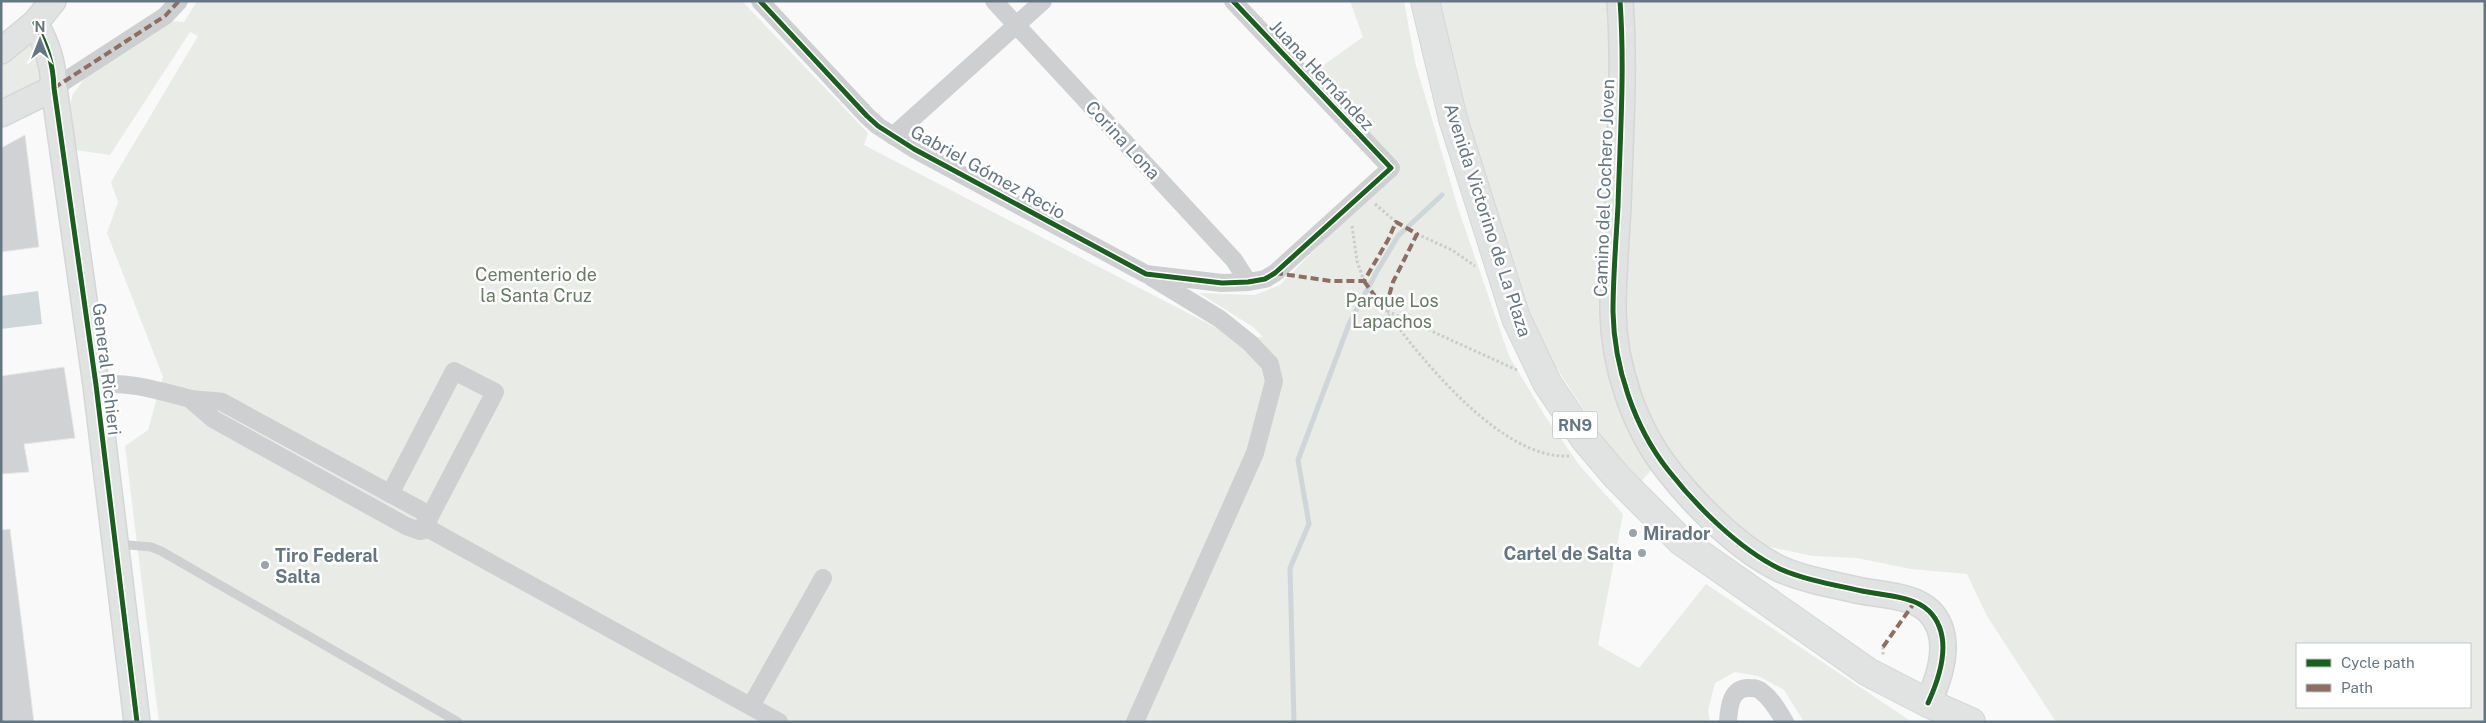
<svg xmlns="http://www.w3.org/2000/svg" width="2486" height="723" font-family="'Public Sans',sans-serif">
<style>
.green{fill:#e8ebe6;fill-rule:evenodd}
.water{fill:#ced6d9}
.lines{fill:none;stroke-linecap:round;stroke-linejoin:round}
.stream{stroke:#ced6d9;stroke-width:5}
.building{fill:#d0d2d3;stroke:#e8e8e8}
.secondary-casing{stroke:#d5d6d7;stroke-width:28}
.highway-casing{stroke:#d5d6d6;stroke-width:30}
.path{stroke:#cbcccd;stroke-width:3;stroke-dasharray:2.5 2.5;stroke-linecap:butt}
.lane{stroke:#cecfd0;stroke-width:9}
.street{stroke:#cecfd0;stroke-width:18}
.secondary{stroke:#e1e2e2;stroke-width:25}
.highway{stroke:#e1e2e2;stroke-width:28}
.quiet{stroke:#8d6e63;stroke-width:4;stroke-dasharray:8 4;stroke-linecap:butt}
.cycleway-casing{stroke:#fff;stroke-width:8}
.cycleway{stroke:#1b5e20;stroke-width:5}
.poi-dot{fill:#99a4ac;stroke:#fff;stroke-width:2}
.labels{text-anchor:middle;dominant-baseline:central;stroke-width:5;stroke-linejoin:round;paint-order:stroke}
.shield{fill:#fff;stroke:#939fa8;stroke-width:1}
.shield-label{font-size:16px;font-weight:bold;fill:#657683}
.street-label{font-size:18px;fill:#657683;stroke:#fff}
.park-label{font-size:18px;fill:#687a64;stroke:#fff}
.poi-label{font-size:18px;font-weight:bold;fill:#657683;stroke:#fff;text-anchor:start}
</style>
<rect width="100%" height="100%" fill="#f9f9f9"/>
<g class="green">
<path d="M197,1H742L868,133L864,145L1236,338L1263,337L1253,327L1199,293L1255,295L1280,285L1397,167L1311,74L1363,37L1350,1H1404L1415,62L1431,116L1458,208L1509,356L1545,416L1580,466L1623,514L1598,645L1639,668L1706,584L1912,722H1804L1784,690L1758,676L1735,672L1715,683L1708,710L1710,722H159L125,446L148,430L163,377L107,233L118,202L111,182L198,36L190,32L110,155L75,150L70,105L73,94L85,78L166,21L184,22Z"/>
<path d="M1435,1H2485V722H2056L1987,616L1967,574L1911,569L1857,558L1813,556L1751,543L1658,462L1639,484L1599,433L1542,346L1519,291L1479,172ZM2297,644H2470V707H2297Z"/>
<path d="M31,44L40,53L47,77L1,105V56L20,45Z"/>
</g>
<path class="water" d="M38,291L42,324L1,329V296Z"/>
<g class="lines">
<path class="stream" d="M1294,722L1290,568L1309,524L1298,460L1349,324L1376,273L1398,236L1442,195"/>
</g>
<g class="building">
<path d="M25,135L39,247L1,252V148Z"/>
<path d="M64,367L75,438L24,444L29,472L1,474V376Z"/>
<path d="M10,529L34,722H1V530Z"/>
</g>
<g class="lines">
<defs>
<g id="secondary">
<path d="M1620,1C1625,69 1620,138 1618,206C1616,241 1613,277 1613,312C1614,366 1634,427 1668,470C1696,506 1739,549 1780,569C1805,580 1835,585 1862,591C1882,595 1914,596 1929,611C1954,636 1940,677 1928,703"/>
<path d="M35,23C47,45 53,62 54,88L96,385L137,722"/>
<path d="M1,51L35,23L53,1"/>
<path d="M1,114L54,88"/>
</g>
<path id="highway" d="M1425,1L1453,119L1516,318L1547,383L1584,438L1617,477L1681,541L1868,672L1928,703L1971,722"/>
</defs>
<use href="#secondary" class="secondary-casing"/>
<use href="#highway" class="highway-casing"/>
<g class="path">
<path d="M1375,204L1396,222"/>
<path d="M1352,226L1357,261L1364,281"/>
<path d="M1417,234L1452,250L1475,266"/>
<path d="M1517,370L1385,310C1422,360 1502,460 1569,456"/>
<path d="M1883,647V656"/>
</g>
<path class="lane" d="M118,544L151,547L161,551L458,722"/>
<g class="street">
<path d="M760,1L867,116L878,126L914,149L1146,274L1222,283L1248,282L1265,279L1275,273L1391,168L1233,1"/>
<path d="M994,1L1234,260L1248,282"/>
<path d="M54,88L165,16L179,1"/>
<path d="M893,136L1043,1"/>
<path d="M96,385C128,381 156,390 187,398C198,401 210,400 222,402L422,511L428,520L429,529L420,531L406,526L213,419L190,399"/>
<path d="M390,494L454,371L495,392L428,520"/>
<path d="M429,529L779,722"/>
<path d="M751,706L823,578"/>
<path d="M1135,722L1255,453L1274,381L1270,364L1250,343L1220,319L1151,277"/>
<path d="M1728,722C1729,706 1731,687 1750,688C1754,688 1758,688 1761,691C1772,699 1778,711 1785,722"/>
</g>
<use href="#secondary" class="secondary"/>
<use href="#highway" class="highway"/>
<g class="quiet">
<path d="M54,88L165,16L179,1"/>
<path d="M1275,273L1331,281H1364L1388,240L1396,222L1417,234L1393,282L1385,310"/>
<path d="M1364,281L1385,310"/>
<path d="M1883,647L1914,603"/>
</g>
<defs>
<g id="cycleway">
<path d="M760,1L867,116L878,126L914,149L1146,274L1222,283L1248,282L1265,279L1275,273L1391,168L1233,1"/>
<path d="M1620,1C1625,69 1620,138 1618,206C1616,241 1613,277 1613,312C1614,366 1634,427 1668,470C1696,506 1739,549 1780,569C1805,580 1835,585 1862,591C1882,595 1914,596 1929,611C1954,636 1940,677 1928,703"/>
<path d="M35,23C47,45 53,62 54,88L96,385L137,722"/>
</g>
</defs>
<use href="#cycleway" class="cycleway-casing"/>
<use href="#cycleway" class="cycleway"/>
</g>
<g class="poi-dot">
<circle cx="1633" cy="533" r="5"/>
<circle cx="1642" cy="553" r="5"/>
<circle cx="265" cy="565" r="5"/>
</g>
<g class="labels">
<rect class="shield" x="1552.5" y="411.5" width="45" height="27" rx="4"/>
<g class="shield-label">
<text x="1575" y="425">RN9</text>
</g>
<g class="street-label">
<text transform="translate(1322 75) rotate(47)">Juana Hernández</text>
<text transform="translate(1123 140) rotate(47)">Corina Lona</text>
<text transform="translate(988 172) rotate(29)">Gabriel Gómez Recio</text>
<text transform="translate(1604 188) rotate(-88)">Camino del Cochero Joven</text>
<text transform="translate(1488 220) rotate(72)">Avenida Victorino de La Plaza</text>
<text transform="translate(107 369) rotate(83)">General Richieri</text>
</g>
<g class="park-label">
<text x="536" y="274">Cementerio de<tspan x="536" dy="21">la Santa Cruz</tspan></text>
<text x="1392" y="300">Parque Los<tspan x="1392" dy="21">Lapachos</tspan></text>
</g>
<g class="poi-label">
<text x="1643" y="533">Mirador</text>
<text x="1632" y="553" text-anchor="end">Cartel de Salta</text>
<text x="275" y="555">Tiro Federal<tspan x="275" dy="21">Salta</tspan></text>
</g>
</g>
<rect width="2486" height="723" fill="none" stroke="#657683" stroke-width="5"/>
<rect x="2296" y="643" width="175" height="65" fill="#ffffff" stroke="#c1c8cd"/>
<rect x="2306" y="659" width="25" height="8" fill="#1b5e20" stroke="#c1c8cd"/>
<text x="2341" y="668" font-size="15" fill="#657683">Cycle path</text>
<rect x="2306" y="684" width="25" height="8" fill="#8d6e63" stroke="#c1c8cd"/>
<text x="2341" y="693" font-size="15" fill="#657683">Path</text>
<g transform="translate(40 40)" stroke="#ffffff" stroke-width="4" paint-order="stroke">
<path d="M0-4L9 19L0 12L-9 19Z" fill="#657683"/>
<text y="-8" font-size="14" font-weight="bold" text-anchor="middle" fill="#657683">N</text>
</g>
</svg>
